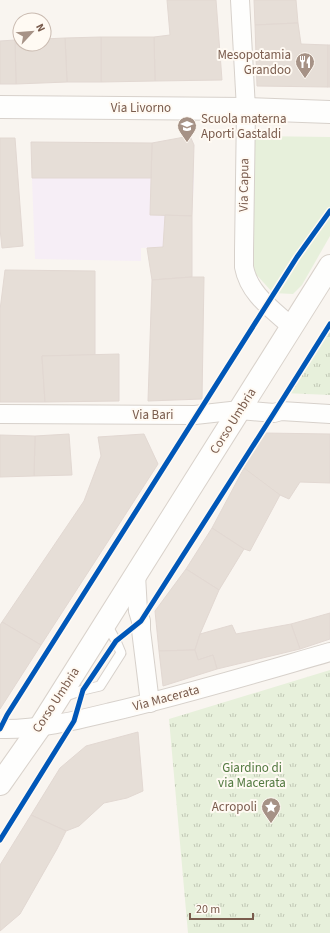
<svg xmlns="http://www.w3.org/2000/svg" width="330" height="933" font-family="'Source Sans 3',sans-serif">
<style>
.education{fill:#f6eef6}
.green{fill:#e7f0db}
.park{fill:url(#park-tufts)}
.building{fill:#e6ded7;stroke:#e2d8d2}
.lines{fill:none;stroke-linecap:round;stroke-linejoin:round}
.service-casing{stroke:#d7d1cb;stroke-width:11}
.minor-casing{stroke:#d7d1cb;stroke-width:20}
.tertiary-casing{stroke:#d7d1cb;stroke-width:24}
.secondary-casing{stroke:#d9d2cb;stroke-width:24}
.service{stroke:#fefefd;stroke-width:9}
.minor{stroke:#fefefd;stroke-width:18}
.tertiary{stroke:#fefefd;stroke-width:22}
.secondary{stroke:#fefefd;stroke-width:22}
.cycleway-casing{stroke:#fffaf3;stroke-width:8}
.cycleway{stroke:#0057b8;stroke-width:5}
.labels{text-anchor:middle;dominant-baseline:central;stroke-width:4;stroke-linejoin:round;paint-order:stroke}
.poi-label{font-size:13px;fill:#7a5c4d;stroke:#fffaf3;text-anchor:end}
.street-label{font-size:13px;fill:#7a5c4d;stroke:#fffaf3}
.park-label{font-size:13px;fill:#537a41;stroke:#fffaf3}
</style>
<defs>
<pattern id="park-tufts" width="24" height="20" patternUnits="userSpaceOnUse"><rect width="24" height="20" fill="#e7f0db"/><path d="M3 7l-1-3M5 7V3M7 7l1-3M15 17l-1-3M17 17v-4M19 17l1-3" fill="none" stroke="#c0c6b4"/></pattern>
</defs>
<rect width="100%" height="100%" fill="#f9f5f0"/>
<path class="education" d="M190,136L194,145V178L192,216L165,215L163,247L141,248V261L35,259L32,178H93L94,143H152Z"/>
<path class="green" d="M255,136L330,137V236L302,285L293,294L273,293L253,271Z"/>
<g class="park">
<path d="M330,320V395L283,393Z"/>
<path d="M330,670V933H188L169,719Z"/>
</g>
<g class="building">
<path d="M167,0H216L222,80L155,81L154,37L170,35Z"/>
<path d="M254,0H296L298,23L255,25Z"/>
<path d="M298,23L301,44L328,45V87L257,86L255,25Z"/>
<path d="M101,37H154L155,81L101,82Z"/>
<path d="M101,37V82H67L65,38Z"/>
<path d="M65,38L67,82L16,84L15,40H20V44H44V39Z"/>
<path d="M15,40L16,84H0V41Z"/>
<rect x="328" y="45" width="2" height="42"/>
<path d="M190,136L194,145L192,216L150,215L152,143Z"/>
<path d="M0,138H15L23,246L2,248L0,229Z"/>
<path d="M31,142L152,143L151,178H32Z"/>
<path d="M165,215L192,216V277L152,280L147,248L163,247Z"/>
<path d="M5,270L95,271V355L42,356L45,402H0V310Z"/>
<path d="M192,277H204L202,399L148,401L152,280Z"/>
<path d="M119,354V401L45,402L42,356Z"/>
<path d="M263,433L330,434V483L300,482L289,499L280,495L244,468Z"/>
<path d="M69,434L72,475L34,476L35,436Z"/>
<path d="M144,434L158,464L41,645L2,622L84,501L101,456L98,437Z"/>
<path d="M0,435L35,436L34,476L0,477Z"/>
<path d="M244,468L280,495L250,551L244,549L212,528Z"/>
<path d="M212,528L244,549L219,590L186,569Z"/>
<path d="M186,569L219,590L200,634L195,650L159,651L155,611Z"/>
<path d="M330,613V639L300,649L291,624Z"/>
<path d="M2,622L41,645L0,709V625Z"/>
<path d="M291,624L300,649L217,669L213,655L198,660L195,650L200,634L232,625L236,634Z"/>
<path d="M195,650L198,660L213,655L217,669L163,686L159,651Z"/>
<path d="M138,732L143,791L127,798L104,803L79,826L66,831L31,815L60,768L86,746Z"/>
<path d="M31,815L66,831L57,849L20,914L0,931V865Z"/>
</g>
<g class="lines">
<defs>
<path id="service" d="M63,697L83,690L100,686L121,653L116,641L106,623"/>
<g id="minor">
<path d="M240,0L246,109L244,251C244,256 244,262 244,267C249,294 272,309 292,327"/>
<path d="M0,414L195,415L240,410L274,413L281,411L330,414"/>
<path d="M136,575L138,611L141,621V630L150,703"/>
<path d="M0,729C38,730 74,721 111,712C184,695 257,673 330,652"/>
</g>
<path id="tertiary" d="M0,107L246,109L330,112"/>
<path id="secondary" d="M0,784L40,727L330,266"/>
</defs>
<use href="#service" class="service-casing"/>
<use href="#minor" class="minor-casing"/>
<use href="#tertiary" class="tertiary-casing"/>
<use href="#secondary" class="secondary-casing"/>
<use href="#service" class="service"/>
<use href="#minor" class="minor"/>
<use href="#tertiary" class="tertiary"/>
<use href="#secondary" class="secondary"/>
<defs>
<g id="cycleway">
<path d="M0,729L7,715L297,257L330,211"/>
<path d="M0,840L74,721L83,690L116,641L141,621L274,413L330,324"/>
</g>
</defs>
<use href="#cycleway" class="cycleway-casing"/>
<use href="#cycleway" class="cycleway"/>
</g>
<defs>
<symbol id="restaurant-pin" viewBox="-11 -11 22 30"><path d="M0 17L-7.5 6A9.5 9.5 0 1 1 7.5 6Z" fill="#a69286" stroke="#fffaf3"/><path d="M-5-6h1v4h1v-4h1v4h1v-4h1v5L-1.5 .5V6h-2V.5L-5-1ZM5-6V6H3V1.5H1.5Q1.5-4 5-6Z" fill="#fff"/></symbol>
<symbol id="school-pin" viewBox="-11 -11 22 30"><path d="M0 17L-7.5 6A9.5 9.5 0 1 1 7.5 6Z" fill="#a69286" stroke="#fffaf3"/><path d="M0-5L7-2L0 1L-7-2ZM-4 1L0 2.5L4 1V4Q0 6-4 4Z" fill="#fff"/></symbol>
<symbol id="sight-pin" viewBox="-11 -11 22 30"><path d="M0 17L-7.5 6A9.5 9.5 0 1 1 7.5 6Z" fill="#a69286" stroke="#fffaf3"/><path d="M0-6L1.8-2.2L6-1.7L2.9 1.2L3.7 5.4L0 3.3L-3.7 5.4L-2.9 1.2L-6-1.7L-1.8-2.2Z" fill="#fff"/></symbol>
</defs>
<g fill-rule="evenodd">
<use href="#restaurant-pin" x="294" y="51" width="22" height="30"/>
<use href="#school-pin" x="176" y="115" width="22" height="30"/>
<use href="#sight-pin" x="260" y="796" width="22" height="30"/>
</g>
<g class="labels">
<g class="poi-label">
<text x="291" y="55">Mesopotamia<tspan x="291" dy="15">Grandoo</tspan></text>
<text x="201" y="119" text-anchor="start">Scuola materna<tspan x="201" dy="15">Aporti Gastaldi</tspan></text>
<text x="257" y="807">Acropoli</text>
</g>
<g class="street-label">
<text x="141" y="108">Via Livorno</text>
<text transform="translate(244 185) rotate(-89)">Via Capua</text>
<text x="153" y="415">Via Bari</text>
<text transform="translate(233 421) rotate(-58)">Corso Umbria</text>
<text transform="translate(166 698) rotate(-15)">Via Macerata</text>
<text transform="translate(56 700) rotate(-57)">Corso Umbria</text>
</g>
<g class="park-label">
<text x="252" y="768">Giardino di<tspan x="252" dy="15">via Macerata</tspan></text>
</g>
</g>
<g transform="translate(32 32) rotate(64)"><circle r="19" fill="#fffaf3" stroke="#cabbb1"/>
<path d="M0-3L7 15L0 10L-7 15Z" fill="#a69286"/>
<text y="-6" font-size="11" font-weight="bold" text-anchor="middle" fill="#7a5c4d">N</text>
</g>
<path d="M190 913v6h63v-6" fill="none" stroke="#7a5c4d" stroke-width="2"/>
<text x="196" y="913" font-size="12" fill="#7a5c4d" stroke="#fffaf3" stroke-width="3" paint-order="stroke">20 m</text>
</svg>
